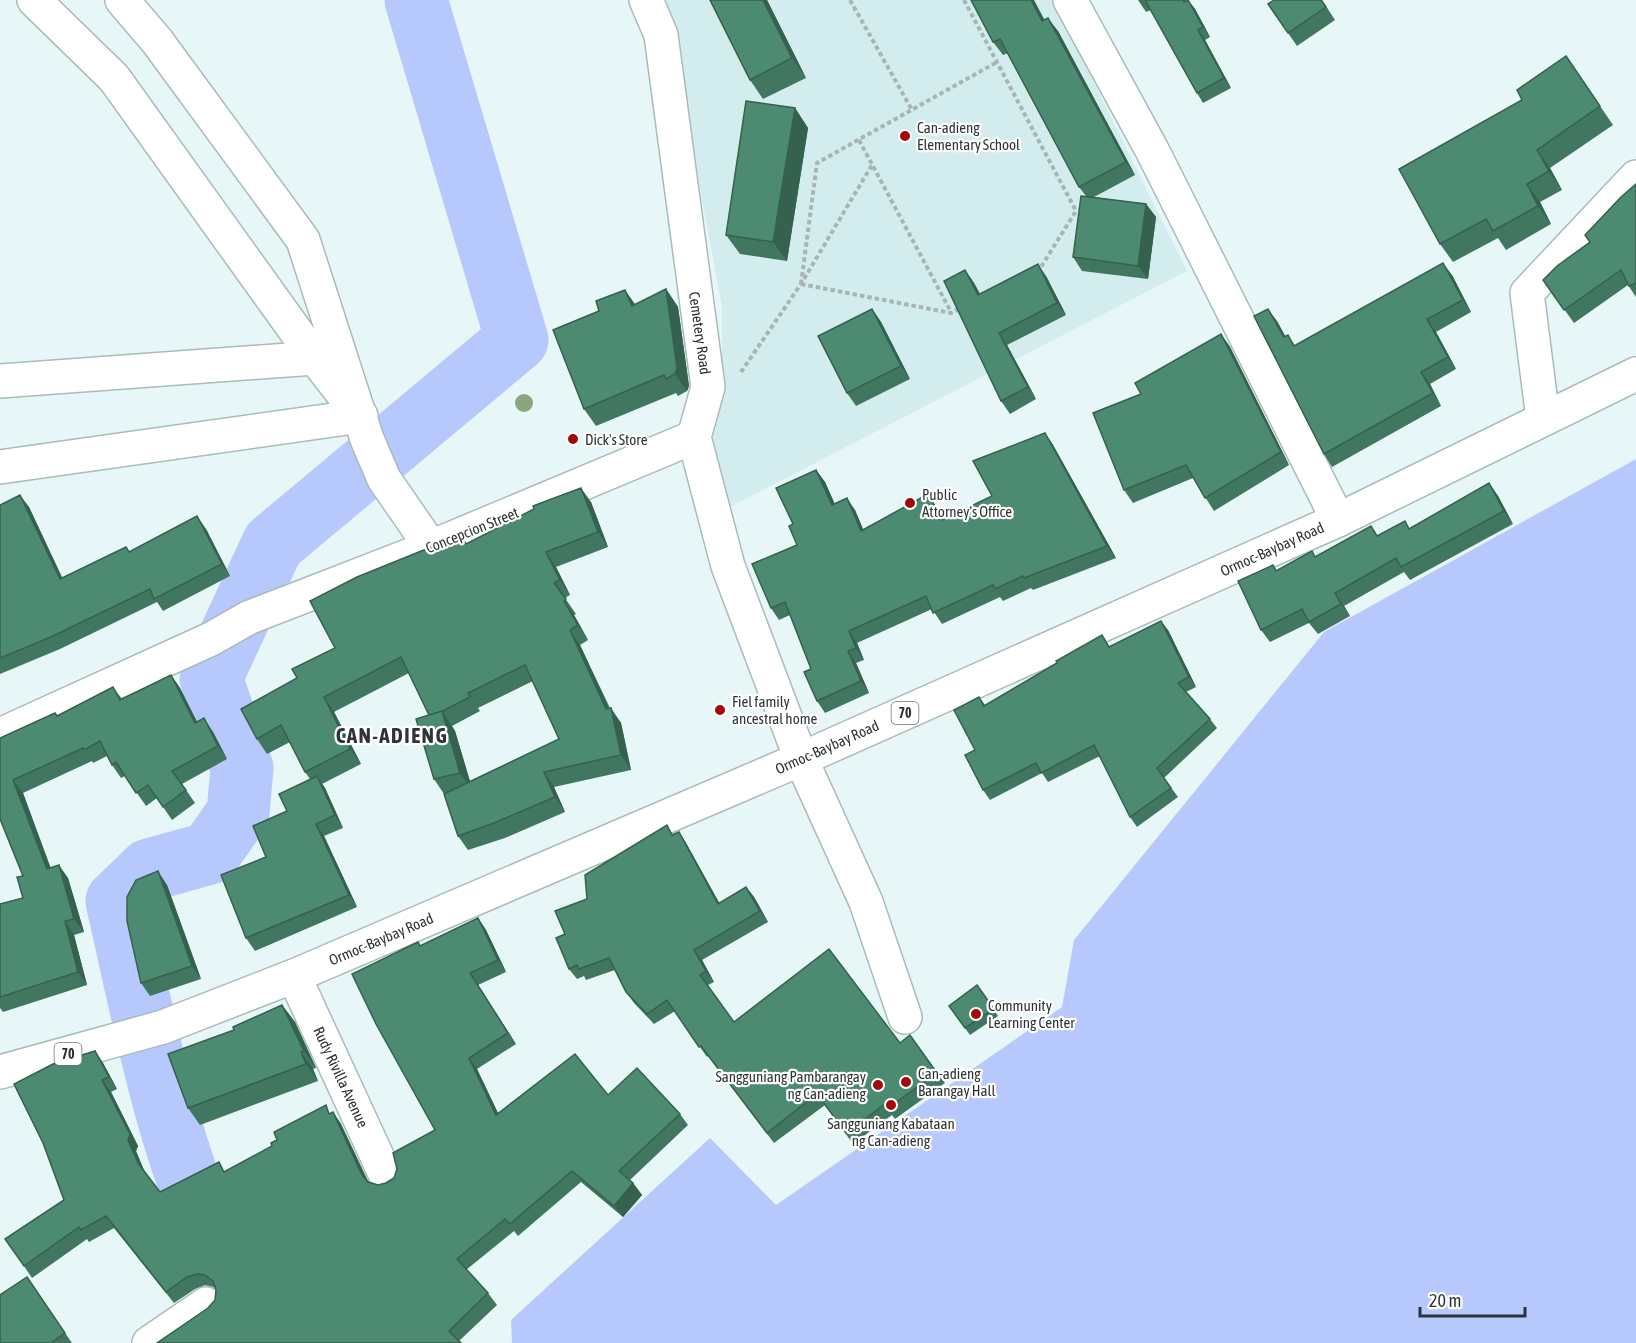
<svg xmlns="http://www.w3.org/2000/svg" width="1636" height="1343" font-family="'Asap Condensed',sans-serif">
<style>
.built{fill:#d3edee}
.water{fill:#b7c9fc}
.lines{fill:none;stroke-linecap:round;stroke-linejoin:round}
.river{stroke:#b7c9fc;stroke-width:63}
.minor-casing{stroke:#abbabb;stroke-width:36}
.highway-casing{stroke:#abbabb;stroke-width:36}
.path{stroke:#a8b5b6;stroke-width:4;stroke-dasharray:4.5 3;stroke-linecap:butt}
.minor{stroke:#fff;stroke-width:33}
.highway{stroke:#fff;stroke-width:33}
.tree{fill:#8ba580}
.wall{fill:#417761;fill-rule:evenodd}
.shaded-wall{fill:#35614f}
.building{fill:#4c8a71;stroke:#35614f;stroke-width:1.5}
.poi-dot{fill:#a20a0a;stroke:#fff;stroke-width:2}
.labels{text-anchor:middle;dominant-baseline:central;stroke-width:4.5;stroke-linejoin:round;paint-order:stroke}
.shield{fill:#fff;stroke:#6d7172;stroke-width:1.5}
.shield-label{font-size:14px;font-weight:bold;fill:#2e3435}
.poi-label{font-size:15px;fill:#2e3435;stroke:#fff;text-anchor:start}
.street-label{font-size:15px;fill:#2e3435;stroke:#fff}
.district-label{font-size:21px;font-weight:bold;letter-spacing:1.5px;fill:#2e3435;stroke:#fff}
</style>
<rect width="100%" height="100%" fill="#e7f7f8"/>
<path class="built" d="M665,0H1053L1187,271L730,507L708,453L722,399V307Z"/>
<path class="water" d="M1636,459V1343H512L511,1320L710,1138L776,1205L1062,1007L1074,940L1324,632Z"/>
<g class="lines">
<path class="river" d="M268,1343C252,1324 242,1302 231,1280C170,1163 146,1029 117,901L149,870L210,853L238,813L242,768L211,678L273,544L517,340L416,0"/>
<defs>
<g id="minor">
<path d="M34,0L114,78L315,358L346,398"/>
<path d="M122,0L157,41L303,240L367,439L384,479L431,547"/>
<path d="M646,0L661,35L708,387L694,437L728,566L801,759L866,902L905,1017"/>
<path d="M1070,0L1152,150L1338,520"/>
<path d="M0,381L315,358"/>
<path d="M1543,419L1527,293L1636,177"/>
<path d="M0,467L361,416"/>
<path d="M0,735L211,639L248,618L431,547L694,437"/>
<path d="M294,976L387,1178"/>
<path d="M149,1343L206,1304"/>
</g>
<path id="highway" d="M0,1072L163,1027L294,976L801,759L1338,520L1636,374"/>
</defs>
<use href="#minor" class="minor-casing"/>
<use href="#highway" class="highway-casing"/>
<g class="path">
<path d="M850,0L912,110"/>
<path d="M964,0L1076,211L1041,267L1037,269"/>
<path d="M859,140L951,312"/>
<path d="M801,284L951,313L961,308"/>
<path d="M801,284L817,163L997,62"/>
<path d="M741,372L801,284L872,165"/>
</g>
<use href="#minor" class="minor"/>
<use href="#highway" class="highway"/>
</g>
<circle class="tree" cx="524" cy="403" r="9"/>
<g class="wall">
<path d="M710,0H767L806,78L763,99L750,80Z"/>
<path d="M971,0L1044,20L1058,31L1135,175L1094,197L1146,204L1156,217L1148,279L1082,271L1073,257L1086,196L1079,187L1008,53L1003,55L993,42Z"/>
<path d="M1138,0H1185L1186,1L1188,0L1195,9L1210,37L1205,40L1231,88L1203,103L1197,93L1151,10L1146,12Z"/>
<path d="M1322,0L1335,20L1297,46L1268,4Z"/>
<path d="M1566,56L1613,125L1550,168L1562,190L1540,202L1551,224L1506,250L1498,238L1453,262L1440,244L1522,100Z"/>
<path d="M795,108L808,128L787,261L740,254L726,235Z"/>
<path d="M1636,184V297L1628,285L1574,323L1543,280L1590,242L1585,235Z"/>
<path d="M965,270L974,283L980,294L1046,276L1066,315L1007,345L1036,399L1010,414L1001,401Z"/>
<path d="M1452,275L1471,312L1436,332L1456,369L1430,384L1441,406L1332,467L1324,454L1277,321L1285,337L1288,335L1295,346Z"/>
<path d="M666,289L678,307L689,386L687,391L678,396L676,393L596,426L584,409Z"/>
<path d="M872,309L881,322L910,379L856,406L847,393Z"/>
<path d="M1221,334L1230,347L1289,465L1214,511L1193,478L1133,503L1124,490L1141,394Z"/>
<path d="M1045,433L1053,445L1116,558L1033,590L1031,588L1003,601L1000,597L942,624L932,609L857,643L864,660L856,663L869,693L825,713L817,701L811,669L790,615L779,620L771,608L797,545L793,524L816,470L825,482L835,504L855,510L863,530L936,506L944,519L992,496Z"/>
<path d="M1489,483L1498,496L1513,524L1410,580L1404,572L1344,606L1350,616L1318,634L1309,623L1270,642L1261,630L1273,565L1277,571L1378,536L1410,528Z"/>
<path d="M591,502L608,547L556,567L570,595L565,598L576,614L574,615L588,640L580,645L610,708L621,723L631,770L554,787L565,812L505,838L468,850L458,836L444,794L434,779L429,715L409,673L334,712L361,764L322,784L325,788L343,828L324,836L357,907L255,951L246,938L266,857L287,811L310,779L305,772L290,742L267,754L257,739L297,678L467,543ZM533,681L559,739L470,781L455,731L452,726L480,711L478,708Z"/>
<path d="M0,505L29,507L62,578L130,552L206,529L230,576L163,611L157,602L60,649L0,674Z"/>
<path d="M1168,630L1196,687L1186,692L1210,719L1217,728L1164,778L1178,797L1137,827L1130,817L1100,756L1048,782L1042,773L990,800L983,790L975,750L979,697L985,705L1110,646Z"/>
<path d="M171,675L180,688L197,722L213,732L227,759L182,784L195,803L172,820L157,798L146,806L125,776L121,778L112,765L107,756L93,763L92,761L23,793L50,868L68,878L84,932L74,935L87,985L3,1012L0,1008V904L23,898V876L0,738L55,713L57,716L113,687L122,699Z"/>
<path d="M667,825L673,835L679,832L686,843L719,903L746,887L754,897L768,922L702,960L714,982L708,985L734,1022L900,1043L910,1035L945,1083L895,1119L892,1115L853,1144L825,1105L774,1143L708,1056L707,1057L675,1011L654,1024L634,1003L626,992L615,970L586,980L584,976L577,979L569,969L565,934L587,899Z"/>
<path d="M167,885L201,979L150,996L141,983Z"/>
<path d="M478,918L486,930L506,972L478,985L516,1044L477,1069L498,1113L608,1095L680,1114L688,1125L630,1180L633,1183L642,1195L623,1217L581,1182L518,1236L514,1231L466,1270L488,1293L497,1305L459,1341L208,1308L215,1300L216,1290L214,1287L205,1285L195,1289L174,1303L114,1228L89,1242L87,1239L32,1278L24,1266L64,1200L95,1051L103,1063L117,1089L111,1092L138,1146L136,1151L145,1173L160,1192L225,1171L272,1146L333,1112L341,1124L368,1181L378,1185L386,1183L394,1178L435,1130L418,942L421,946Z"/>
<path d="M977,985L998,1016L970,1035L949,1006Z"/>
<path d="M282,1005L295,1022L316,1068L313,1069L318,1081L200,1125L188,1108L234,1030Z"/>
<path d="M27,1277L72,1343H0Z"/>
</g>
<g class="shaded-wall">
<path d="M763,0H767L806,78L792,58Z"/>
<path d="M1031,0H1034L1052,34L1042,21Z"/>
<path d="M1188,0L1195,9L1210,37L1203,27Z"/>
<path d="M1048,18L1058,31L1135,175L1126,162Z"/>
<path d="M1198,30L1205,40L1231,88L1224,78Z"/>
<path d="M795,108L808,128L787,261L773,242Z"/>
<path d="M1537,150L1550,168L1562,190L1549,171Z"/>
<path d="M1527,184L1540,202L1551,224L1538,206Z"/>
<path d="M1146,204L1156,217L1148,279L1138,266Z"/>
<path d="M1443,263L1452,275L1471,312L1463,300Z"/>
<path d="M1038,264L1046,276L1066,315L1057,303Z"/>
<path d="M965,270L974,283L987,307L978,295Z"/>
<path d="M666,289L678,307L689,386L687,391L675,374Z"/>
<path d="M625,290L637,307L632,306Z"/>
<path d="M872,309L881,322L910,379L901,366Z"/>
<path d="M1268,309L1277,321L1293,350L1284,337Z"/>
<path d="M1427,319L1436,332L1456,369L1448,357Z"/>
<path d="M999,333L1007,345L1036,399L1028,387Z"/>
<path d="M1221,334L1230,347L1289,465L1281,452Z"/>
<path d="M1421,372L1430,384L1441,406L1433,393Z"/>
<path d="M1045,433L1053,445L1116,558L1107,546Z"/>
<path d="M816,470L825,482L840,517L832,505Z"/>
<path d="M1489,483L1498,496L1513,524L1504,511Z"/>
<path d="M581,488L591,502L608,547L598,532Z"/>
<path d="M928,494L936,506L951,531L942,520Z"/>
<path d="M20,495L29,507L69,592L60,579Z"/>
<path d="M847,498L855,510L869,543L861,531Z"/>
<path d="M197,516L206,529L230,576L222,564Z"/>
<path d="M546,552L556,567L570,595L560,580Z"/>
<path d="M1335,593L1344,606L1350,616L1341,604Z"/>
<path d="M564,601L574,615L588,640L578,625Z"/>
<path d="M1161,621L1168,630L1196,687L1189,677Z"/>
<path d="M570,630L580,645L611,713V708L621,723L631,770L621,755L606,709Z"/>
<path d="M849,631L857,643L864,660L856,648Z"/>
<path d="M848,651L856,663L869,693L861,681Z"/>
<path d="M171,675L180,688L204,736L195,723Z"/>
<path d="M324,697L334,712L361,764L350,749Z"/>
<path d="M442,711L455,731L473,792L460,773Z"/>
<path d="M204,718L213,732L227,759L218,746Z"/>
<path d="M544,772L554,787L565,812L555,797Z"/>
<path d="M317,776L325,788L343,828L335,815Z"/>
<path d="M13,780L23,793L56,882L47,869Z"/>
<path d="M316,824L324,836L357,907L349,895Z"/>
<path d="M679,832L686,843L726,915L718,904Z"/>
<path d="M59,865L68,878L84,932L74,919Z"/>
<path d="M158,871L167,885L201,979L192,966Z"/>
<path d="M746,887L754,897L768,922L760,911Z"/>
<path d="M478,918L486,930L506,972L498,960Z"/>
<path d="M65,921L74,935L87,985L78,972Z"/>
<path d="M694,950L702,960L714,982L706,971Z"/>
<path d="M470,973L478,985L516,1044L508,1033Z"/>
<path d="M282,1005L295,1022L316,1068L304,1051Z"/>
<path d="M95,1051L103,1063L117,1089L109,1077Z"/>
<path d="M301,1052L313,1069L318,1081L306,1064Z"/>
<path d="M469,1058L477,1069L504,1126L496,1115Z"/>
<path d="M102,1080L111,1092L138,1146L136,1151L146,1175L138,1163Z"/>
<path d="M333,1112L341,1124L370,1186L362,1175Z"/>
<path d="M633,1183L642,1195L623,1217L614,1206Z"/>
</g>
<g class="building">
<path d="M710,0H763L792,58L750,80Z"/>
<path d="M971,0H1031L1042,21L1048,18L1126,162L1079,187L1000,39L993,42Z"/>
<path d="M1145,0H1184V2L1188,0L1203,27L1198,30L1224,78L1197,93Z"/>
<path d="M1274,0H1321L1326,7L1288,33L1268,4Z"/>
<path d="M1566,56L1600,106L1537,150L1549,171L1527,184L1538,206L1493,231L1486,219L1440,244L1399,169L1522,100L1517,90Z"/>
<path d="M746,101L795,108L773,242L726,235Z"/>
<path d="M1636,184V283L1629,286L1621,270L1564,310L1543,280L1557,266L1590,242L1585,235L1621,197Z"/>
<path d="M1081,196L1146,204L1138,266L1073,257Z"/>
<path d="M1443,263L1463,300L1427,319L1448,357L1421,372L1433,393L1324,454L1254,316L1268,309L1284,337L1288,335L1294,346Z"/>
<path d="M1038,264L1057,303L999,333L1028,387L1001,401L944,281L965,270L978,295Z"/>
<path d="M666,289L677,368L675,374L666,379L664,375L584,409L553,330L599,311L596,301L625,290L632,306Z"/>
<path d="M872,309L901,366L847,393L818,336Z"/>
<path d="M1221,334L1281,452L1205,498L1186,465L1124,490L1093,413L1141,394L1135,383Z"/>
<path d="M1045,433L1107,546L1024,578L1023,576L995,589L993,585L933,613L926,596L849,631L856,648L848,651L861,681L817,701L804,672L811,669L785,602L771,608L752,564L797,545L789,526L793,524L776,488L816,470L832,505L847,498L861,531L928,494L942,520L992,496L973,461Z"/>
<path d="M1489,483L1504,511L1401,567L1396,558L1335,593L1341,604L1309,622L1302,609L1261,630L1238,581L1273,565L1276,571L1312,551L1315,557L1371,526L1377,536L1405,521L1409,529Z"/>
<path d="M581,488L598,532L546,552L560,580L554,583L566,599L564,601L578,625L570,630L606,709L611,708L621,755L544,772L555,797L494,823L458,836L444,794L559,739L525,665L468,693L470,697L441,712L429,715L401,657L324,697L350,749L305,772L281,725L257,739L241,709L297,678L292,669L335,648L310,601L357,577L461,535L466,544L534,509L533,506Z"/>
<path d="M20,495L60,579L126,547L129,552L197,516L222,564L154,599L150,589L51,637L0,658V505Z"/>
<path d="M1161,621L1189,677L1178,683L1210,719L1157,768L1171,788L1130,817L1094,745L1041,773L1036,763L983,790L965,755L975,750L954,710L979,697L984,706L1057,663L1056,661L1102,635L1109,647Z"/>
<path d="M171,675L195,723L204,718L218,746L172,771L186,790L163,807L148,785L136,793L116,762L112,765L100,741L84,750L83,748L13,780L47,869L59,865L74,919L65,921L78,972L0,997V904L23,898L17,877L23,876L0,819V738L55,713L57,716L113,687L120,700Z"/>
<path d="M442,711L460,773L434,779L416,719Z"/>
<path d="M317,776L335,815L316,824L349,895L246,938L221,875L266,857L253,826L287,811L279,794Z"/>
<path d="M667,825L672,835L679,832L718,904L746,887L760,911L694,950L706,971L700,975L734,1022L829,949L900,1043L910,1035L937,1073L888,1108L885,1104L846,1133L817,1094L767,1133L701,1046L699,1047L667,1000L647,1014L626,992L609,958L579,969L577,965L569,969L556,938L565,934L555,911L587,899L585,875Z"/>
<path d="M158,871L192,966L141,983L127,921V897L136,880Z"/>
<path d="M478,918L498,960L470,973L508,1033L469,1058L496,1115L575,1054L608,1095L637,1068L680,1114L619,1171L633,1183L614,1206L572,1171L510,1224L505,1219L457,1259L488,1293L449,1331L461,1343H157L208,1308L215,1300L216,1290L213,1281L205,1275L197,1274L187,1277L166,1292L106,1216L81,1230L79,1227L24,1266L5,1239L64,1200L43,1143L14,1084L53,1064L95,1051L109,1077L102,1080L130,1134L128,1140L138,1163L160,1192L219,1162L224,1172L272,1146L271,1143L277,1140L274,1132L326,1105L329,1114L333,1112L362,1175L368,1182L378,1185L386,1183L394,1178L397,1169L393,1153L435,1130L376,1024L352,974L418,942L420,946Z"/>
<path d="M977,985L994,1009L965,1028L949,1006Z"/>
<path d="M282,1005L304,1051L301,1052L306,1064L188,1108L168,1054L234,1030L233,1027Z"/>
<path d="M27,1277L65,1333L51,1343H0V1295Z"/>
</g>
<g class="poi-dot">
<circle cx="905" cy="136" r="6"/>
<circle cx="573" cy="439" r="6"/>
<circle cx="910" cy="503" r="6"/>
<circle cx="720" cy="710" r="6"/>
<circle cx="976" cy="1014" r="6"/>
<circle cx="906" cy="1082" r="6"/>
<circle cx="878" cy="1085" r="6"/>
<circle cx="891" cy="1105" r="6"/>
</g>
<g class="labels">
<g class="shield">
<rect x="891.5" y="702" width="27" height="22" rx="4.5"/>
<rect x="54.5" y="1043" width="27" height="22" rx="4.5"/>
</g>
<g class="shield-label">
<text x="905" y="713">70</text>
<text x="68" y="1054">70</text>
</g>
<g class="poi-label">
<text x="917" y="127">Can-adieng<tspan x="917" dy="17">Elementary School</tspan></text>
<text x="585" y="439">Dick's Store</text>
<text x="922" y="494">Public<tspan x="922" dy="17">Attorney's Office</tspan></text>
<text x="732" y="701">Fiel family<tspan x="732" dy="17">ancestral home</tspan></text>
<text x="988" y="1005">Community<tspan x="988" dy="17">Learning Center</tspan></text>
<text x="918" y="1073">Can-adieng<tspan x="918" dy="17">Barangay Hall</tspan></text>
<text x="866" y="1076" text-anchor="end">Sangguniang Pambarangay<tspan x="866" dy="17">ng Can-adieng</tspan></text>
<text x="891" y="1123" text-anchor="middle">Sangguniang Kabataan<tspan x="891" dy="17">ng Can-adieng</tspan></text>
</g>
<g class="street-label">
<text transform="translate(700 333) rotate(82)">Cemetery Road</text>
<text transform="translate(472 530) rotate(-22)">Concepcion Street</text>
<text transform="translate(1272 549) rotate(-24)">Ormoc-Baybay Road</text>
<text transform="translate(827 747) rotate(-24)">Ormoc-Baybay Road</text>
<text transform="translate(381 939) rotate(-23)">Ormoc-Baybay Road</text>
<text transform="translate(341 1077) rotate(65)">Rudy Rivilla Avenue</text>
</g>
<g class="district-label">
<text x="392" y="735">CAN-ADIENG</text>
</g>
</g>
<path d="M1420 1307v9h105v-9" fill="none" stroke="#2e3435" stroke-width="3"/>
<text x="1429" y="1307" font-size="18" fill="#2e3435" stroke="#ffffff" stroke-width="4.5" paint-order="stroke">20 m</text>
</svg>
